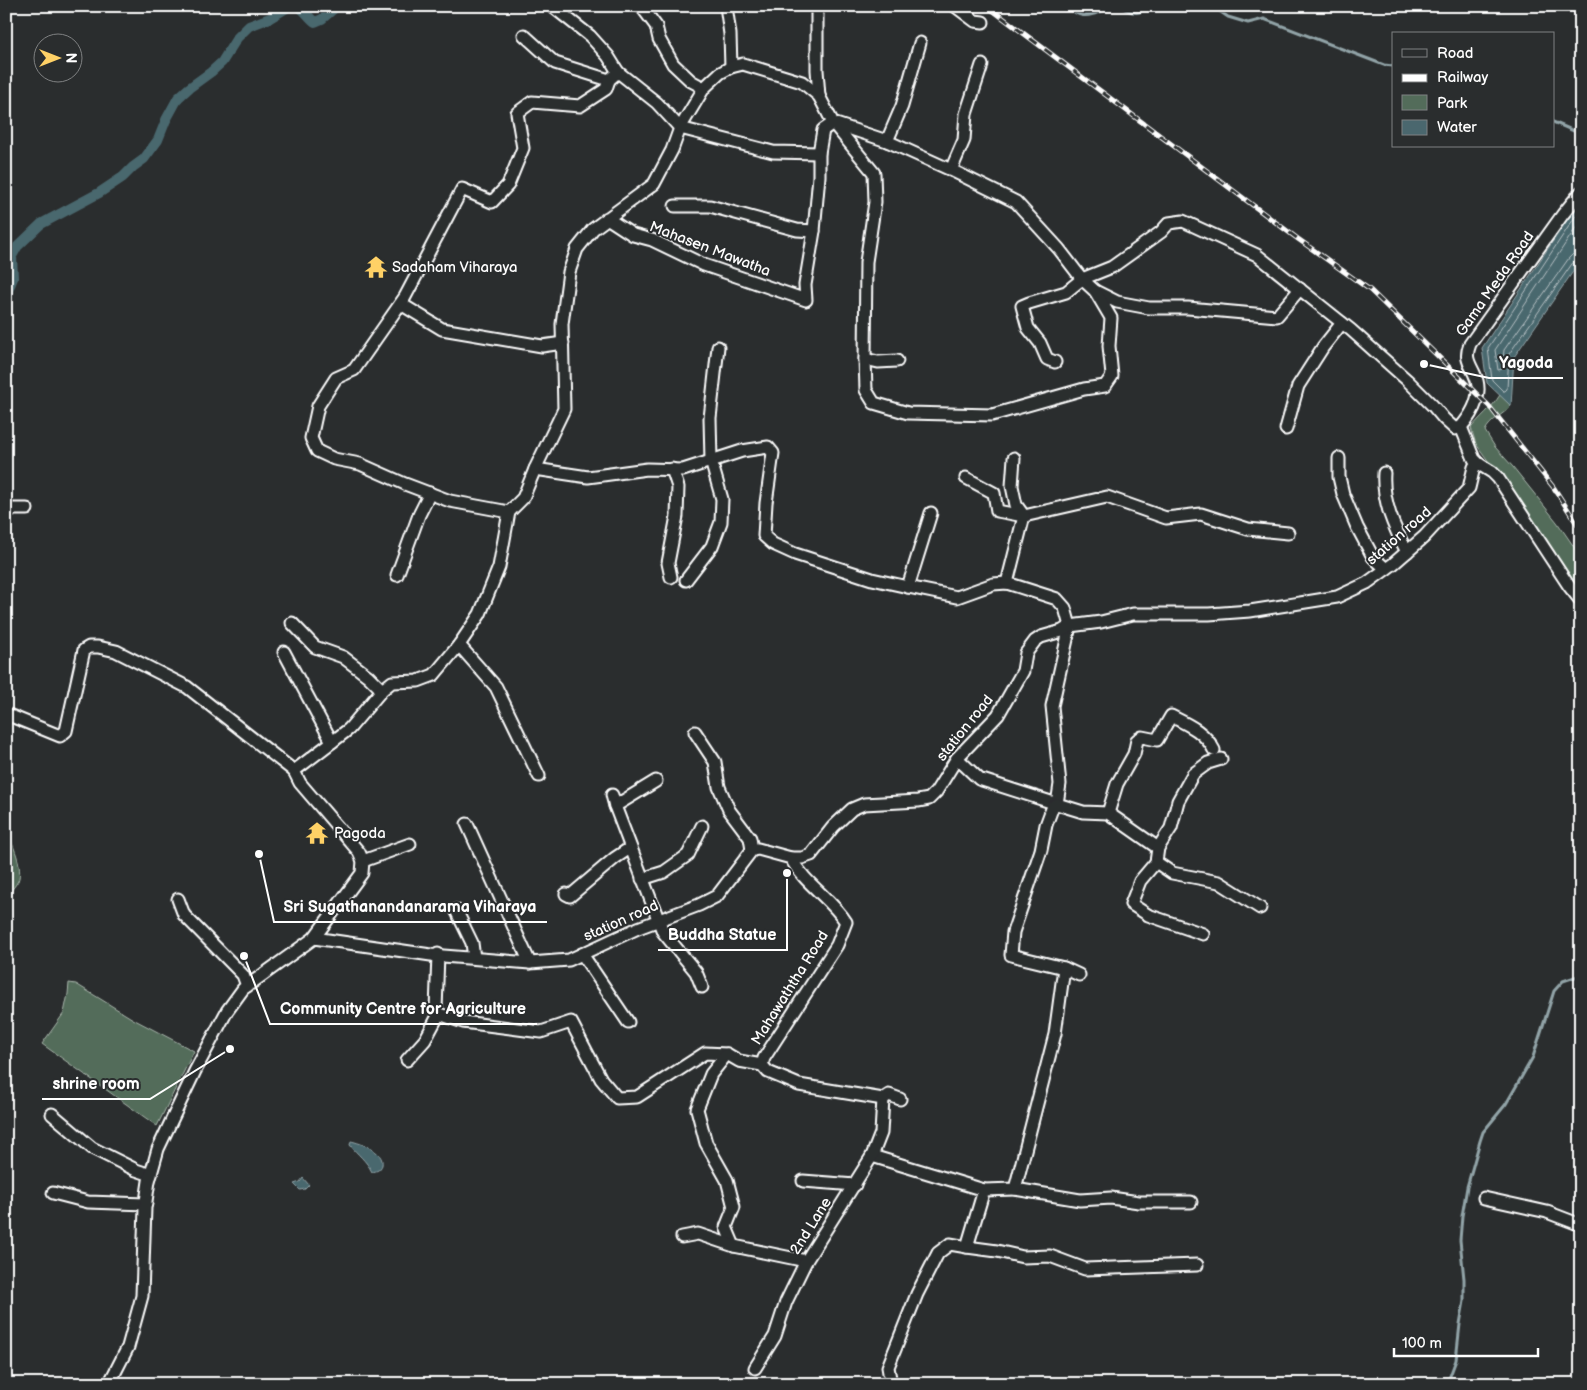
<svg xmlns="http://www.w3.org/2000/svg" width="1587" height="1390" font-family="'Balsamiq Sans',sans-serif">
<style>
.green{fill:#536c5a;stroke:#a9b6ac}
.water{fill:#4a676e;stroke:#92a4a8}
.lines{fill:none;stroke-linecap:round;stroke-linejoin:round}
.shore{stroke:#b7c2c5;stroke-width:1}
.stream{stroke:#92a4a8;stroke-width:3}
.canal{stroke:#4a676e;stroke-width:10}
.minor-casing{stroke:#fff;stroke-width:15}
.minor{stroke:#2a2d2e;stroke-width:11}
.rail-casing{stroke:#fff;stroke-width:5}
.rail{stroke:#2a2d2e;stroke-width:3;stroke-dasharray:9;stroke-linecap:butt}
.labels{text-anchor:middle;dominant-baseline:central;stroke-width:4;stroke-linejoin:round;paint-order:stroke}
.street-label{font-size:15px;fill:#fff;stroke:#2a2d2e}
.poi-label{font-size:15px;fill:#fff;stroke:#2a2d2e;text-anchor:start}
.leader{fill:none;stroke:#fff;stroke-width:2}
.callout-dot{fill:#fff;stroke:#2a2d2e;stroke-width:2}
.callout-label{font-size:16px;text-anchor:middle;font-weight:bold;fill:#fff;stroke:#2a2d2e;stroke-width:4;stroke-linejoin:round;paint-order:stroke}
</style>
<rect width="100%" height="100%" fill="#2a2d2e"/>
<filter id="ink" filterUnits="userSpaceOnUse"><feTurbulence type="fractalNoise" baseFrequency=".02" numOctaves="2"/><feDisplacementMap in="SourceGraphic" scale="10" xChannelSelector="R" yChannelSelector="G"/><feConvolveMatrix kernelMatrix="1 2 1 2 8 2 1 2 1" color-interpolation-filters="sRGB"/></filter>
<g filter="url(#ink)">
<g class="green">
<path d="M1500,395L1511,406C1503,415 1490,420 1485,431L1495,447L1513,467L1557,522L1581,557V593L1554,553L1543,540L1538,527L1523,509L1476,444L1471,428C1480,417 1492,408 1500,395Z"/>
<path d="M6,830C12,842 24,868 18,881C15,886 10,892 6,897Z"/>
<path d="M69,983L76,984L133,1019L194,1051L157,1126L42,1044L64,1013L68,994Z"/>
</g>
<g class="water">
<path d="M1581,204V260L1514,357L1511,406L1487,383L1482,348L1571,214Z"/>
<path d="M351,1141C360,1143 385,1151 382,1165C380,1170 377,1171 372,1172C366,1160 358,1155 350,1145Z"/>
<path d="M303,1178L309,1185L305,1189L300,1190L294,1184L300,1182Z"/>
</g>
<g class="lines">
<g class="shore">
<path d="M1581,211L1575,217L1488,348L1492,380L1503,391H1505L1507,389L1509,354L1574,261L1581,258"/>
<path d="M1581,220L1495,350L1498,370L1502,369L1504,350L1569,258L1574,253L1581,252"/>
</g>
<g class="stream">
<path d="M1036,6L1042,8L1059,6"/>
<path d="M1064,6C1071,7 1074,14 1081,15C1091,18 1104,9 1113,6"/>
<path d="M1118,6C1134,12 1134,17 1150,6"/>
<path d="M1212,6L1228,17L1248,23L1264,19L1384,65L1393,66"/>
<path d="M1553,122L1581,134"/>
<path d="M1447,1384L1456,1360L1460,1324L1464,1301V1279L1460,1240L1462,1216L1467,1187L1480,1141L1483,1132L1506,1104L1533,1057L1554,991L1563,981L1581,975"/>
</g>
<g class="canal">
<path d="M296,6C304,8 308,17 315,22L322,19L337,6"/>
<path d="M6,295L13,278L12,256L17,247L41,224L99,193L123,177L133,167L144,159L158,140L166,120L178,98L189,88L211,72L222,62L237,38L249,26L270,18L290,6"/>
</g>
<defs>
<g id="minor">
<path d="M552,6L590,36L608,56L618,72"/>
<path d="M641,6L656,26L659,39L673,64L691,81L704,88"/>
<path d="M726,6L730,34L731,67"/>
<path d="M817,6V70L819,96"/>
<path d="M955,6L975,21L983,22"/>
<path d="M524,35L555,63L609,80"/>
<path d="M887,141L902,106L920,43"/>
<path d="M951,170L964,140L966,114L982,65"/>
<path d="M675,206H710L797,230L814,231"/>
<path d="M1095,291L1117,302L1149,308H1188L1277,316L1300,289"/>
<path d="M401,304L442,329L542,346L563,343"/>
<path d="M865,359L878,362L897,361"/>
<path d="M1055,362L1047,359L1040,343L1028,328L1022,306L1029,303L1066,292L1082,279L1112,267L1161,232L1169,223L1183,221L1257,255L1351,330L1407,380L1433,406L1444,419L1455,429L1461,427"/>
<path d="M1461,427C1474,412 1484,392 1474,373C1468,361 1465,357 1470,344L1563,214L1581,192"/>
<path d="M1286,429L1298,386L1323,347L1342,323"/>
<path d="M1339,458V477L1343,494L1357,527L1373,557L1386,569"/>
<path d="M1479,464L1492,472L1498,478L1569,586L1581,601"/>
<path d="M535,469L588,477L647,469L683,470L742,451L768,447L773,453L766,503L764,536L773,544L795,554L872,579L908,587L957,597L993,584L1007,583L1057,599L1065,608L1070,626L1052,706L1060,784L1057,804L979,779L957,758"/>
<path d="M1384,473C1382,501 1394,528 1407,552"/>
<path d="M966,478L994,493L997,511L1024,516L1107,497L1166,518L1201,514L1248,529L1288,533"/>
<path d="M6,509H27"/>
<path d="M509,512L523,498L535,469L564,409L562,324L569,272L577,249L593,229L654,184L672,150L680,128L704,88L720,73L731,67L743,64L802,82L819,96L833,123L887,141L951,170L1016,202L1059,249L1082,279L1095,291L1111,318L1109,346L1112,376L1105,386L1084,389L992,415L908,413L874,403L866,390L865,359L866,262L875,202L874,173L833,123L823,130L819,153V176L814,231L805,285L806,300L704,265L652,240L633,235L607,218"/>
<path d="M397,575L419,515L430,493"/>
<path d="M671,577L668,563L677,516L678,487L672,469"/>
<path d="M686,580L712,546L721,522L722,499L711,461L710,418L718,347"/>
<path d="M1007,583L1024,516L1016,505L1012,486L1014,458"/>
<path d="M908,587L931,513"/>
<path d="M292,623L315,647L343,657L368,676L382,690"/>
<path d="M459,645L496,687L539,776"/>
<path d="M284,652L332,742"/>
<path d="M6,714L60,736L66,731L84,650L89,647H98L116,651L187,687L294,771"/>
<path d="M695,732L715,762L719,787L729,810L750,838L752,850"/>
<path d="M612,795L615,806L663,932L696,972L702,987"/>
<path d="M615,806L656,781"/>
<path d="M1108,813L1158,848L1156,862L1172,873L1219,882L1260,908"/>
<path d="M467,824L530,963"/>
<path d="M1158,848L1171,828L1178,801L1193,774L1208,763L1221,759"/>
<path d="M363,861L410,844"/>
<path d="M1156,862L1140,881L1131,904L1148,915L1203,934"/>
<path d="M642,879L664,872L688,855L702,826"/>
<path d="M566,894L570,896L615,858L630,848"/>
<path d="M178,899L184,915L243,975L247,986"/>
<path d="M456,910L472,943L474,958"/>
<path d="M314,938L431,955L530,963L569,960L638,928L699,905L717,896L752,850L758,849L791,858H802L811,855L833,827L852,809L864,804L918,801L929,799L936,792L957,758L998,715L1023,671L1026,653L1035,641L1041,637L1062,631L1070,626L1101,622L1133,614H1209L1250,611L1337,597L1367,583L1393,564L1424,537L1469,488L1474,467L1479,464L1474,459L1461,427"/>
<path d="M582,954L628,1022"/>
<path d="M1079,975L1064,968L1011,955L1013,932L1041,850L1046,825L1053,806L1057,804L1083,812L1108,813L1117,784L1134,754L1137,740L1142,737L1157,740L1171,716C1189,725 1205,732 1214,750"/>
<path d="M439,1014L463,1022L541,1032L571,1022L601,1079L617,1098L637,1097L705,1053L727,1054L739,1061L762,1065L768,1072L799,1085L883,1099L889,1095L900,1099"/>
<path d="M727,1054L711,1074L697,1109L706,1143L727,1180L734,1207L726,1227L734,1246"/>
<path d="M407,1060L425,1040L439,1014L436,1010L438,954"/>
<path d="M762,1065L764,1058L837,945L846,922C831,898 804,884 791,858"/>
<path d="M52,1114L92,1148L136,1170L151,1175"/>
<path d="M872,1156L984,1190"/>
<path d="M803,1181L855,1185"/>
<path d="M1015,1189L1080,1200L1111,1198L1139,1202H1191"/>
<path d="M53,1193L88,1202L146,1204"/>
<path d="M1484,1198L1547,1212L1581,1225"/>
<path d="M682,1237L698,1234L734,1246L806,1261"/>
<path d="M967,1247L997,1251L1023,1257L1050,1256L1085,1269L1197,1265"/>
<path d="M755,1368L775,1336L786,1302L806,1261L872,1156L881,1133L883,1099"/>
<path d="M109,1384L128,1347L142,1296L145,1208L149,1181L158,1149L195,1071L227,1011L243,989L314,938L362,873L363,861L359,852L300,783L294,771L349,729L382,690L392,682L418,681L434,675L459,645L480,614L499,567L509,512L450,501L405,484L360,464L334,459L317,451L311,438L318,406L336,378L354,370L405,297L462,189L492,202L508,185L523,148L517,113L532,102L580,106L606,89L609,80L618,72L657,103L680,128L773,152L819,153"/>
<path d="M891,1384L888,1367L917,1294L938,1253L950,1244L967,1247L984,1190L1015,1189L1055,1034L1064,968"/>
</g>
</defs>
<use href="#minor" class="minor-casing"/>
<use href="#minor" class="minor"/>
<defs>
<path id="rail" d="M987,6L1298,239L1370,290L1489,406L1554,488L1581,530"/>
</defs>
<use href="#rail" class="rail-casing"/>
<use href="#rail" class="rail"/>
</g>
</g>
<defs>
<symbol id="temple-bare" viewBox="-9 -9 18 18"><path d="M0-6L5-2H3V0L6.5 2.5H4V6H1.5V3h-3V6H-4V2.5H-6.5L-3 0V-2H-5Z" fill="#ffd166" stroke="#2a2d2e" stroke-width="2.5" paint-order="stroke"/></symbol>
</defs>
<g fill-rule="evenodd">
<use href="#temple-bare" x="360" y="251" width="32" height="32"/>
<use href="#temple-bare" x="301" y="817" width="32" height="32"/>
</g>
<g class="labels">
<g class="street-label">
<text transform="translate(710 249) rotate(21)">Mahasen Mawatha</text>
<text transform="translate(1495 284) rotate(-55)">Gama Meda Road</text>
<text transform="translate(1399 536) rotate(-41)">station road</text>
<text transform="translate(965 728) rotate(-51)">station road</text>
<text transform="translate(621 921) rotate(-24)">station road</text>
<text transform="translate(790 988) rotate(-58)">Mahawaththa Road</text>
<text transform="translate(811 1226) rotate(-58)">2nd Lane</text>
</g>
<g class="poi-label">
<text x="392" y="267">Sadaham Viharaya</text>
<text x="334" y="833">Pagoda</text>
</g>
</g>
<path class="leader" d="M1424 364L1489 378H1563M259 854L274 922H547M787 873L787 950H658M244 956L270 1024H537M230 1049L150 1099H42"/>
<g class="callout-dot">
<circle cx="1424" cy="364" r="5"/>
<circle cx="259" cy="854" r="5"/>
<circle cx="787" cy="873" r="5"/>
<circle cx="244" cy="956" r="5"/>
<circle cx="230" cy="1049" r="5"/>
</g>
<g class="callout-label">
<text x="1526" y="368">Yagoda</text>
<text x="410" y="912">Sri Sugathanandanarama Viharaya</text>
<text x="722" y="940">Buddha Statue</text>
<text x="403" y="1014">Community Centre for Agriculture</text>
<text x="96" y="1089">shrine room</text>
</g>
<rect width="1587" height="1390" fill="none" stroke="#2a2d2e" stroke-width="25"/>
<rect x="12" y="12" width="1562" height="1365" fill="none" stroke="#fff" stroke-width="2" filter="url(#ink)"/>
<rect x="1392" y="32" width="162" height="115" fill="#2a2d2e" stroke="#7f8182"/>
<rect x="1402" y="49" width="25" height="8" fill="#2a2d2e" stroke="#7f8182"/>
<text x="1437" y="58" font-size="15" fill="#ffffff">Road</text>
<rect x="1402" y="74" width="25" height="8" fill="#ffffff" stroke="#7f8182"/>
<text x="1437" y="82" font-size="15" fill="#ffffff">Railway</text>
<rect x="1402" y="95" width="25" height="15" fill="#536c5a" stroke="#7f8182"/>
<text x="1437" y="108" font-size="15" fill="#ffffff">Park</text>
<rect x="1402" y="120" width="25" height="15" fill="#4a676e" stroke="#7f8182"/>
<text x="1437" y="132" font-size="15" fill="#ffffff">Water</text>
<g transform="translate(58 58) rotate(90)"><circle r="24" fill="#2a2d2e" stroke="#7f8182"/>
<path d="M0-4L9 19L0 12L-9 19Z" fill="#ffd166"/>
<text y="-8" font-size="14" font-weight="bold" text-anchor="middle" fill="#ffffff">N</text>
</g>
<path d="M1394 1348v8h144v-8" fill="none" stroke="#ffffff" stroke-width="2.5"/>
<text x="1402" y="1348" font-size="15" fill="#ffffff" stroke="#2a2d2e" stroke-width="4" paint-order="stroke">100 m</text>
</svg>
